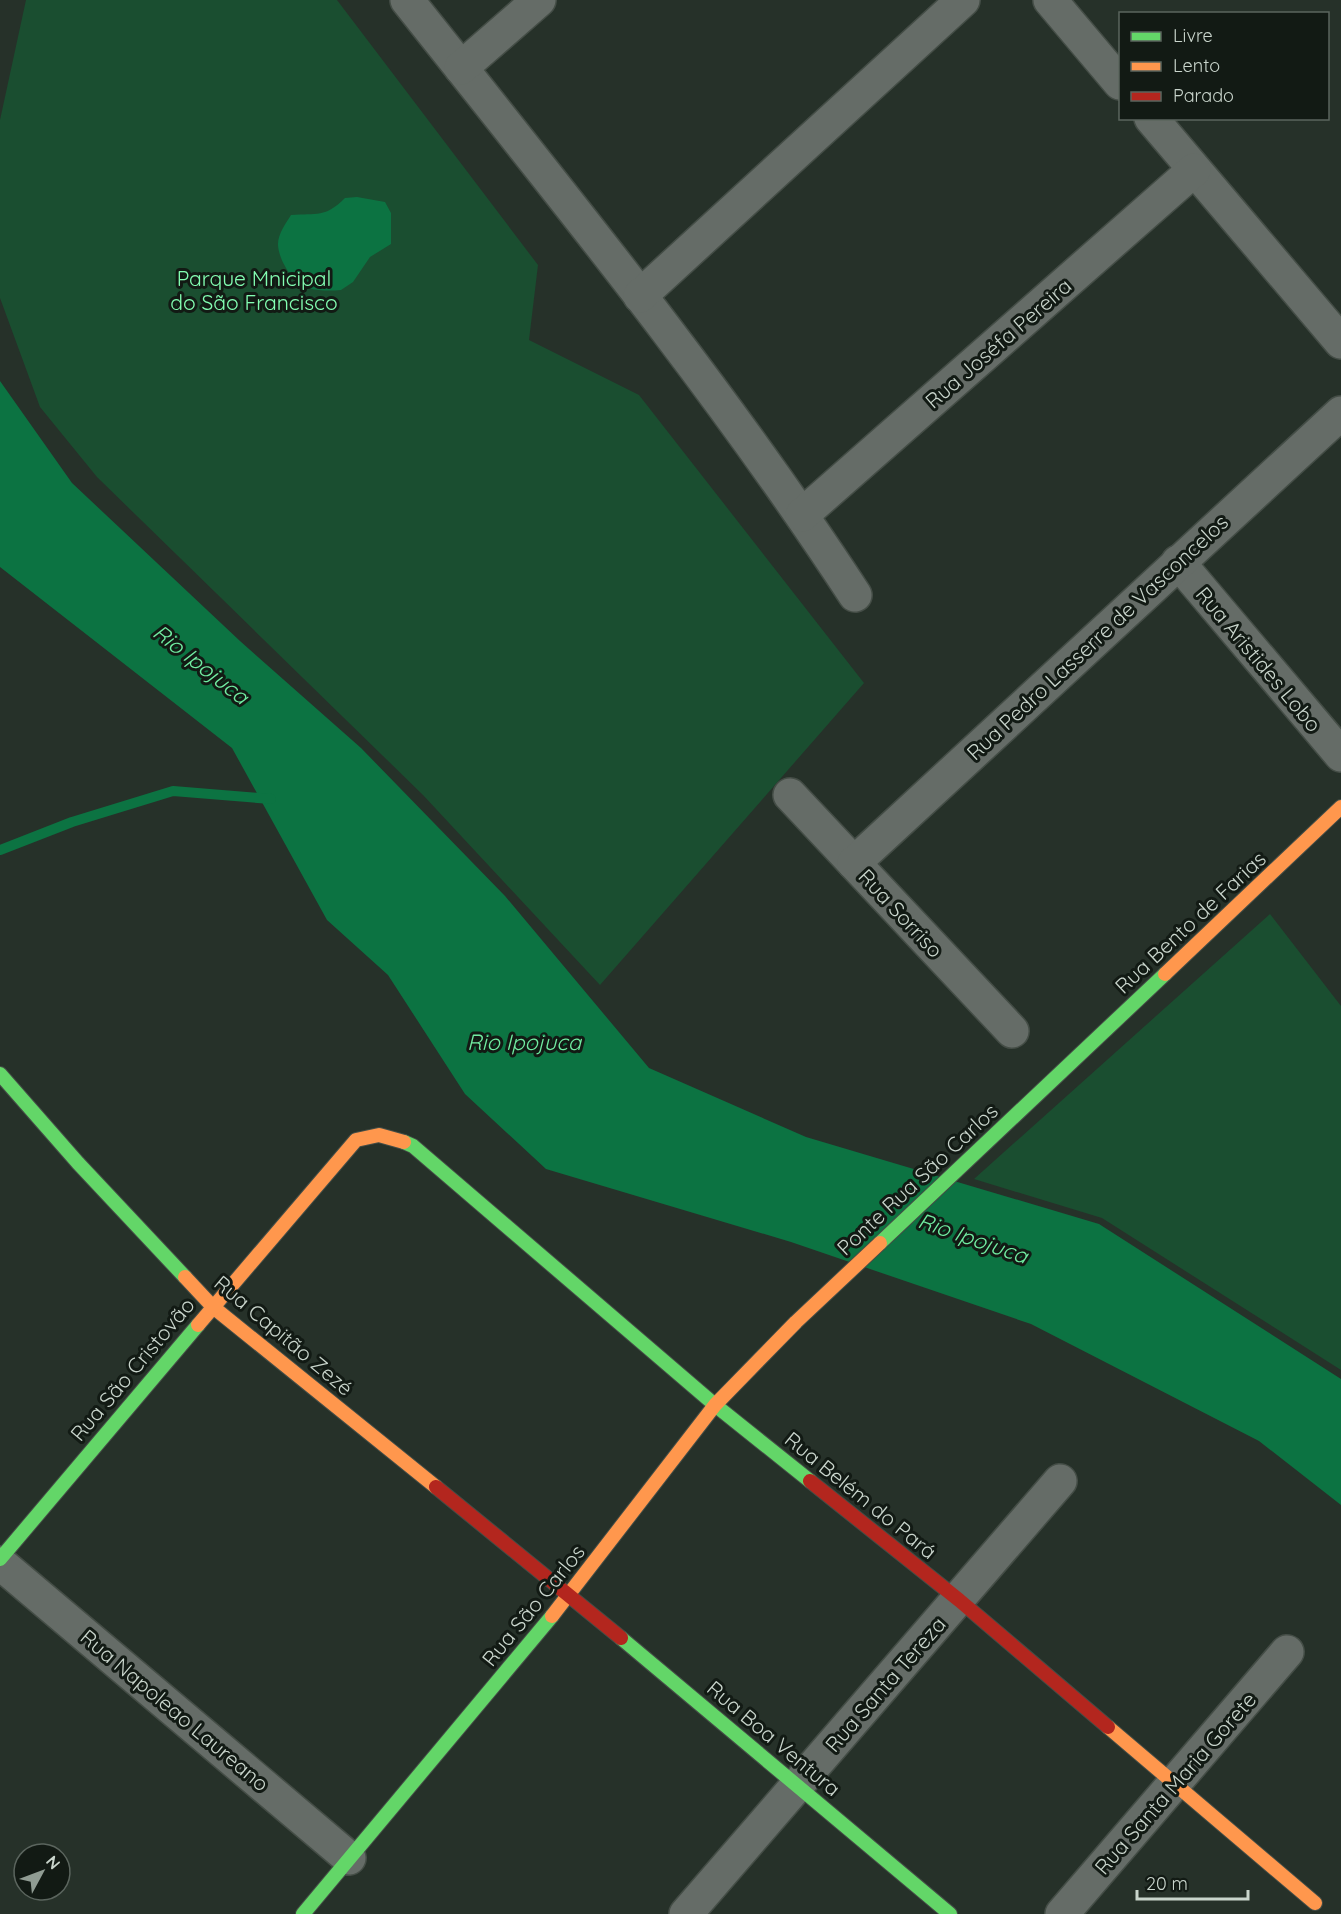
<svg xmlns="http://www.w3.org/2000/svg" width="1341" height="1914" font-family="Quicksand,sans-serif">
<style>
.green{fill:#1a4e30}
.water{fill:#0c7342}
.lines{fill:none;stroke-linecap:round;stroke-linejoin:round}
.stream{stroke:#0c7342;stroke-width:10}
.street-casing{stroke:#444d46;stroke-width:36}
.fast-casing{stroke:#444d46;stroke-width:16}
.slow-casing{stroke:#444d46;stroke-width:16}
.jam-casing{stroke:#444d46;stroke-width:16}
.street{stroke:#656c67;stroke-width:33}
.fast{stroke:#63d668;stroke-width:14}
.slow{stroke:#ff974d;stroke-width:14}
.jam{stroke:#b3261e;stroke-width:14}
.labels{text-anchor:middle;dominant-baseline:central;stroke-width:6;stroke-linejoin:round;paint-order:stroke}
.park-label{font-size:21px;fill:#83feb2;stroke:#121a14}
.street-label{font-size:21px;fill:#c9d5cc;stroke:#121a14}
.water-label{font-size:22px;font-style:italic;fill:#71eda2;stroke:#121a14}
</style>
<rect width="100%" height="100%" fill="#263129"/>
<g class="green">
<path d="M26,0H337L538,265L529,340L639,395L864,683L600,985L423,795L97,477L40,407L0,298V120Z"/>
<path d="M1270,914L1341,1006V1370L1102,1218L974,1179Z"/>
</g>
<g class="water">
<path d="M357,197L385,202L391,213V244L370,257L353,282L341,290C330,291 319,291 308,288C293,284 278,259 278,244C278,234 286,223 291,215C317,213 325,218 345,198Z"/>
<path d="M0,381L72,483L240,641L361,748L505,896L649,1068L806,1137L1099,1224L1341,1379V1505L1259,1441L1031,1324L791,1242L546,1169L465,1094L388,975L327,920L232,748L0,567Z"/>
</g>
<g class="lines">
<path class="stream" d="M0,850L72,822L173,791L271,799"/>
<defs>
<g id="street">
<path d="M407,0C561,194 719,387 855,595"/>
<path d="M1050,0L1120,83"/>
<path d="M461,68L539,0"/>
<path d="M1151,118L1341,342"/>
<path d="M640,296L963,0"/>
<path d="M802,515L1194,170"/>
<path d="M1178,562L1341,755"/>
<path d="M790,795L1012,1031"/>
<path d="M854,863L1341,413"/>
<path d="M0,1563L349,1858"/>
<path d="M686,1914L1060,1481"/>
<path d="M1062,1914L1287,1652"/>
</g>
<g id="fast">
<path d="M0,1074L78,1163L185,1277"/>
<path d="M404,1142L413,1146L715,1405L810,1481"/>
<path d="M880,1243L1165,974"/>
<path d="M0,1559L198,1325"/>
<path d="M621,1638L950,1914"/>
<path d="M303,1914L552,1616"/>
</g>
<g id="slow">
<path d="M1165,974L1341,807"/>
<path d="M185,1277L213,1307L436,1487"/>
<path d="M198,1325L356,1140L379,1135L404,1142"/>
<path d="M552,1616L715,1405L796,1322L880,1243"/>
<path d="M1108,1727L1315,1903"/>
</g>
<g id="jam">
<path d="M810,1481L959,1600L1108,1727"/>
<path d="M436,1487L621,1638"/>
</g>
</defs>
<use href="#street" class="street-casing"/>
<use href="#fast" class="fast-casing"/>
<use href="#slow" class="slow-casing"/>
<use href="#jam" class="jam-casing"/>
<use href="#street" class="street"/>
<use href="#fast" class="fast"/>
<use href="#slow" class="slow"/>
<use href="#jam" class="jam"/>
</g>
<g class="labels">
<g class="park-label">
<text x="254" y="278">Parque Mnicipal<tspan x="254" dy="24">do São Francisco</tspan></text>
</g>
<g class="street-label">
<text transform="translate(998 343) rotate(-41)">Rua Joséfa Pereira</text>
<text transform="translate(1097 637) rotate(-43)">Rua Pedro Lasserre de Vasconcelos</text>
<text transform="translate(1259 659) rotate(50)">Rua Aristides Lobo</text>
<text transform="translate(901 913) rotate(47)">Rua Sorriso</text>
<text transform="translate(1190 922) rotate(-43)">Rua Bento de Farias</text>
<text transform="translate(917 1179) rotate(-43)">Ponte Rua São Carlos</text>
<text transform="translate(284 1335) rotate(40)">Rua Capitão Zezé</text>
<text transform="translate(132 1369) rotate(-50)">Rua São Cristovão</text>
<text transform="translate(861 1495) rotate(39)">Rua Belém do Pará</text>
<text transform="translate(533 1605) rotate(-51)">Rua São Carlos</text>
<text transform="translate(885 1684) rotate(-49)">Rua Santa Tereza</text>
<text transform="translate(175 1710) rotate(40)">Rua Napoleao Laureano</text>
<text transform="translate(774 1738) rotate(40)">Rua Boa Ventura</text>
<text transform="translate(1175 1783) rotate(-49)">Rua Santa Maria Gorete</text>
</g>
<g class="water-label">
<text transform="translate(201 664) rotate(38)">Rio Ipojuca</text>
<text x="524" y="1042">Rio Ipojuca</text>
<text transform="translate(973 1238) rotate(19)">Rio Ipojuca</text>
</g>
</g>
<rect x="1119" y="12" width="210" height="108" fill="#121a14" stroke="#5b655e" stroke-width="1.5"/>
<rect x="1131" y="32" width="30" height="9" fill="#63d668" stroke="#5b655e" stroke-width="1.5"/>
<text x="1173" y="42" font-size="18" fill="#c9d5cc">Livre</text>
<rect x="1131" y="62" width="30" height="9" fill="#ff974d" stroke="#5b655e" stroke-width="1.5"/>
<text x="1173" y="72" font-size="18" fill="#c9d5cc">Lento</text>
<rect x="1131" y="92" width="30" height="9" fill="#b3261e" stroke="#5b655e" stroke-width="1.5"/>
<text x="1173" y="102" font-size="18" fill="#c9d5cc">Parado</text>
<g transform="translate(42 1872) rotate(49)"><circle r="28" fill="#121a14" stroke="#5b655e" stroke-width="1.5"/>
<path d="M0-4.5L10 22L0 15L-10 22Z" fill="#909c93"/>
<text y="-9" font-size="16" font-weight="bold" text-anchor="middle" fill="#c9d5cc">N</text>
</g>
<path d="M1137 1890v9h111v-9" fill="none" stroke="#c9d5cc" stroke-width="3"/>
<text x="1146" y="1890" font-size="18" fill="#c9d5cc" stroke="#121a14" stroke-width="4.5" paint-order="stroke">20 m</text>
</svg>
